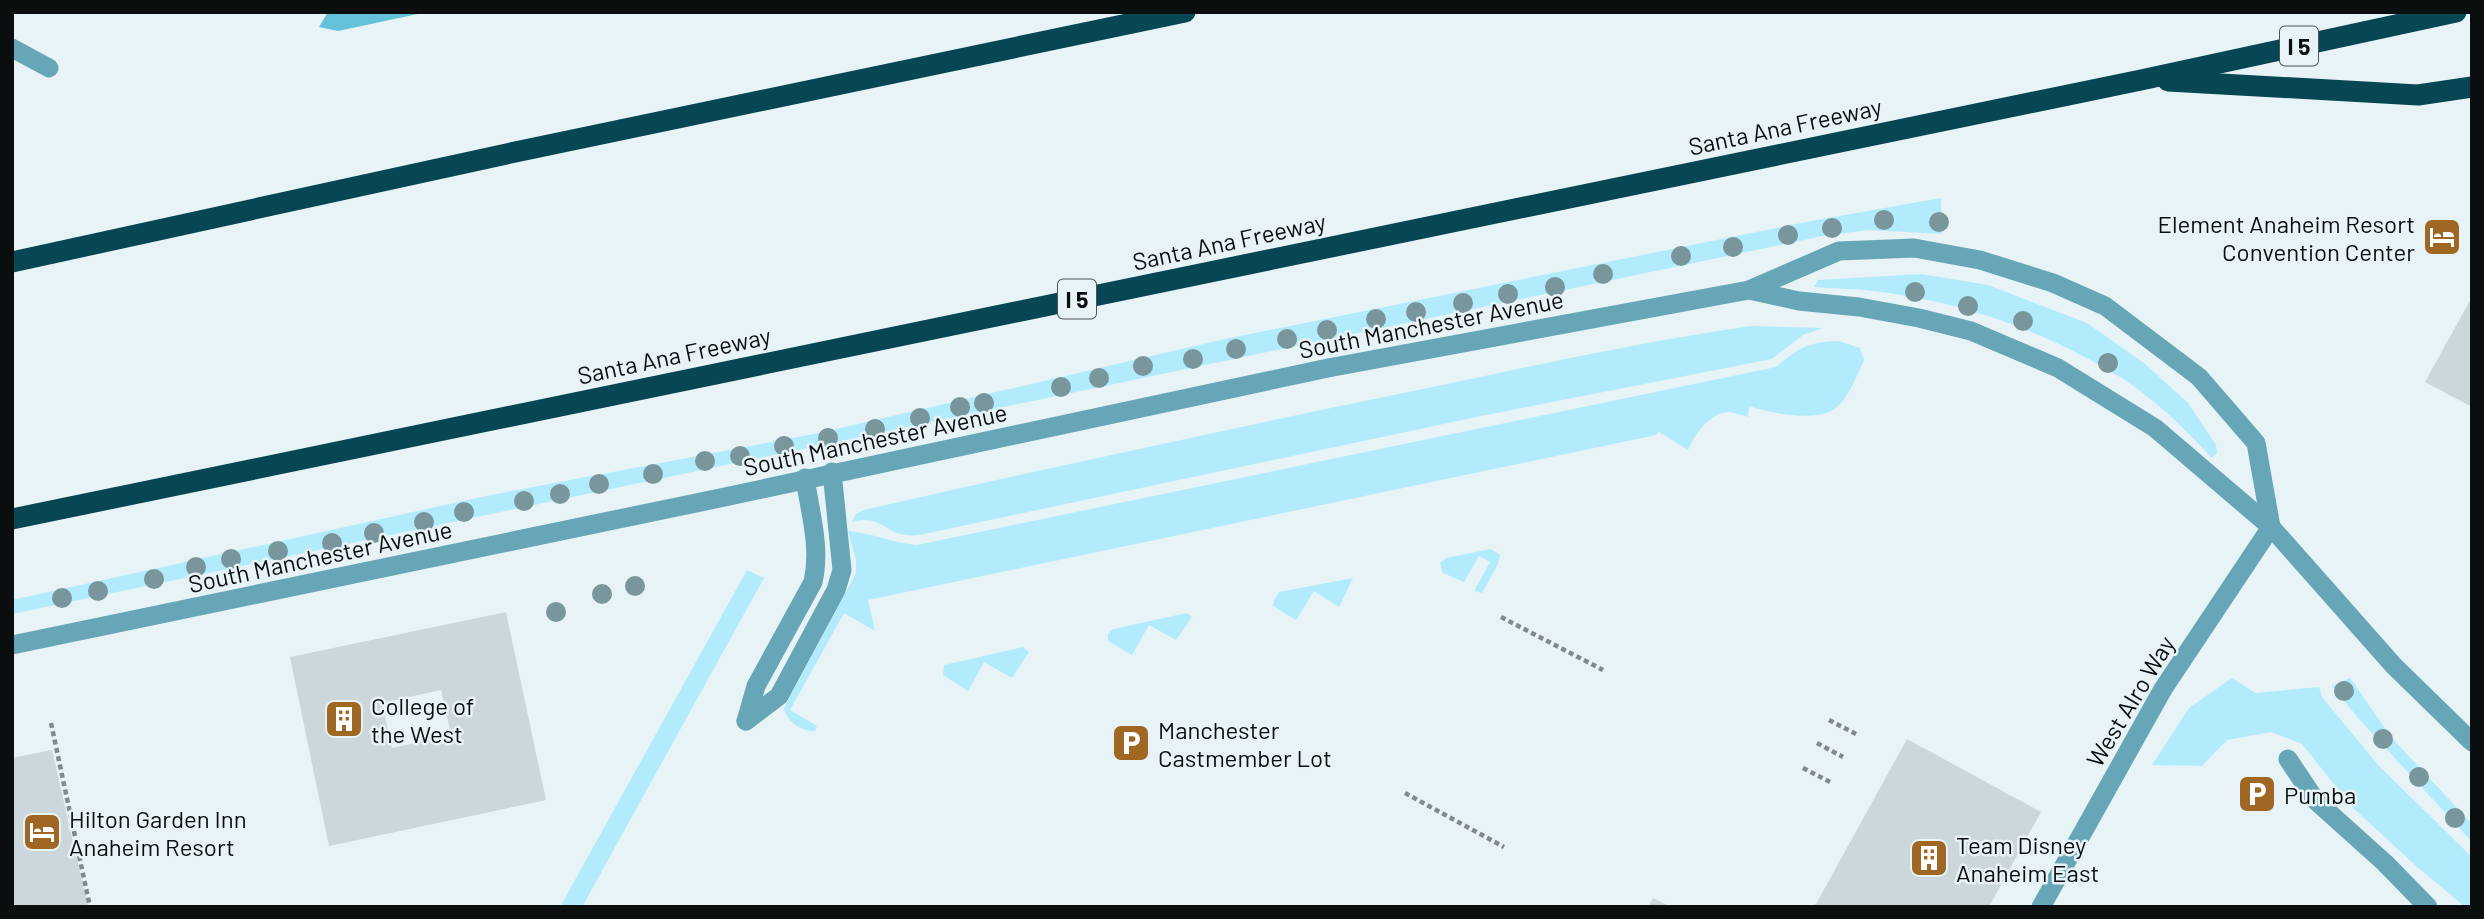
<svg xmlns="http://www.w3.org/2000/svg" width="2484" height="919" font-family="Barlow,sans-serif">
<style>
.green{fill:#b2ecfc}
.water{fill:#63c1d9}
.building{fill:#cbd7da;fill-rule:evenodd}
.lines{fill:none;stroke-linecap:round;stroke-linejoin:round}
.path{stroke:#81898b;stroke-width:4.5;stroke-dasharray:5 3.5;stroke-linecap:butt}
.service{stroke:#67a6b7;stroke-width:19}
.tertiary{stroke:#67a6b7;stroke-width:19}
.motorway{stroke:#074653;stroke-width:21}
.tree{fill:#79969c}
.labels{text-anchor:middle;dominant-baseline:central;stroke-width:5;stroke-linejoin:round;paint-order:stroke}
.shield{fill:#e7f3f6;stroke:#4c5354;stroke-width:2}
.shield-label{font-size:23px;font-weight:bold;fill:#0a0e0f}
.street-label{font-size:24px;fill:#0a0e0f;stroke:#e7f3f6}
.poi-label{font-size:24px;fill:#0a0e0f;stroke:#e7f3f6;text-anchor:start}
</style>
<rect width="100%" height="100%" fill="#e7f3f6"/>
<g class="green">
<path d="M1941,198L1942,234L1868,230L1823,236L12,614V600L486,496L819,433L1225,339L1811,221Z"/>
<path d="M1921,274L1988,285L2087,323L2144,363L2188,403L2216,445L2217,453L2212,458C2183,427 2151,395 2115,374C2047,333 1968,304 1889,293C1865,289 1839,289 1814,287L1818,280Z"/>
<path d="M1751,326L1823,328L1803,335L1772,359L1486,415L924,534C919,535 912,536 906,535C885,533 880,514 852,522L856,514L864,510C1048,468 1233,428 1418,390C1528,367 1639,342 1751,326Z"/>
<path d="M1839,341L1860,348L1864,360C1857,375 1850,396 1836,408C1816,423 1770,413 1749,406L1748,417C1742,415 1736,413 1730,412C1711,411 1694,435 1688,450L1659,432L1656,435L868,600L875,631L844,613L790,710L817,726L815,731C802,732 786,721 784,708L856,573V560L848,531C872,533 893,543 917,545L1776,367C1799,347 1809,342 1839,341Z"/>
<path d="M1491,549L1500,555L1498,564L1482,593L1474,591L1490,562L1479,556L1464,582L1443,573L1440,563L1446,558Z"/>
<path d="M747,570L764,578L582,907H560Z"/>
<path d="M1353,578L1339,607L1314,591L1296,620L1273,606L1274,600L1279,592Z"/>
<path d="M1187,613L1192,617L1176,640L1149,625L1132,655L1108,641V634L1113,629Z"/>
<path d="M1023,647L1029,652L1012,678L984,662L968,691L943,675L944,665Z"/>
<path d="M2232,678L2255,693L2319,687L2322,697L2380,767L2472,857V907H2465L2414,864L2353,808L2302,744L2271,732L2227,740L2202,766L2152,765L2189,708Z"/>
<path d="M2350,678L2391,737L2472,824V842L2359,719L2332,686Z"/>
</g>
<path class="water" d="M328,12H427L338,31L319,27Z"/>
<g class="building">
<path d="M2472,297V407L2425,382Z"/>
<path d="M506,612L546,800L329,846L290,657ZM441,690L451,735L392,748L382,703Z"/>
<path d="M1907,739L2041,812L1989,907H1809L1816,904Z"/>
<path d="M52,750L88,907H12V758Z"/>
<path d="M1653,898L1671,907H1648Z"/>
</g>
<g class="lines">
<g class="path">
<path d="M1501,617L1603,670"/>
<path d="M1829,720L1856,734"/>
<path d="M51,723L90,907"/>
<path d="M1817,743L1843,757"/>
<path d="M1803,768L1830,782"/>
<path d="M1405,793L1504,847"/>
</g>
<g class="service">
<path d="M12,48L49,68"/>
<path d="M746,721L779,696L836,590L842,570L832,472"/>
<path d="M746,721L756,686L813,582C821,548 810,512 805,478"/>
<path d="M2288,759L2316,801L2385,863L2428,907"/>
<path d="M2041,907L2163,689L2271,527"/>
</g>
<g class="tertiary">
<path d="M1749,290L1799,301L1859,307L1919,318L1971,331L2058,368L2155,428L2271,527L2394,666L2472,742"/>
<path d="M12,645L720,498L1328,368L1749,290L1839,251L1914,248L1980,260L2053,283L2105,306L2199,377L2256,443L2271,527"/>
</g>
<g class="motorway">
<path d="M2168,81L2418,95L2472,87"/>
<path d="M12,262L520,151L1185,12"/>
<path d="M12,519L2141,80L2456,12"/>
</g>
</g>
<g class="tree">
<circle cx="1884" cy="220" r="10"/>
<circle cx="1939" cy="222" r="10"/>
<circle cx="1832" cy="228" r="10"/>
<circle cx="1788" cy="235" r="10"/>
<circle cx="1733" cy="247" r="10"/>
<circle cx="1681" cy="256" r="10"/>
<circle cx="1603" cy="274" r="10"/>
<circle cx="1555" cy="287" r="10"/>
<circle cx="1915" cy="292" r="10"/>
<circle cx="1508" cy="294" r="10"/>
<circle cx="1463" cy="303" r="10"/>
<circle cx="1968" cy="306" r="10"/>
<circle cx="1416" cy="312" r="10"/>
<circle cx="1376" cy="319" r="10"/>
<circle cx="2023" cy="321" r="10"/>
<circle cx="1327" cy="330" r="10"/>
<circle cx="1287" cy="339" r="10"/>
<circle cx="1236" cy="349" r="10"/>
<circle cx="1193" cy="359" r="10"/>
<circle cx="2108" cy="363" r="10"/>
<circle cx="1143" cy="366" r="10"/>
<circle cx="1099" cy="378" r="10"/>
<circle cx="1061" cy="387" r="10"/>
<circle cx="984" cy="403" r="10"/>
<circle cx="960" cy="407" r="10"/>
<circle cx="920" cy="418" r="10"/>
<circle cx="875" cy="429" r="10"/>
<circle cx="828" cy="438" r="10"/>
<circle cx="784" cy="446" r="10"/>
<circle cx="740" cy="456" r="10"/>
<circle cx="705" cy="461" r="10"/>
<circle cx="653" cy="474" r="10"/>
<circle cx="599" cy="484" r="10"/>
<circle cx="560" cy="494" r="10"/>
<circle cx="524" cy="501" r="10"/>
<circle cx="464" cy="512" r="10"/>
<circle cx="424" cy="522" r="10"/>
<circle cx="374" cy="533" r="10"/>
<circle cx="332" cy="543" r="10"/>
<circle cx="278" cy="551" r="10"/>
<circle cx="231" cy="559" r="10"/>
<circle cx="196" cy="567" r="10"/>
<circle cx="154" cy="579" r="10"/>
<circle cx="635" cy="586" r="10"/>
<circle cx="98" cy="591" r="10"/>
<circle cx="602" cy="594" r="10"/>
<circle cx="62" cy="598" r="10"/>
<circle cx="556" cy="612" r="10"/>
<circle cx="2344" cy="691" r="10"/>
<circle cx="2383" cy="739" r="10"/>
<circle cx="2419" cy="777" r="10"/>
<circle cx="2455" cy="818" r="10"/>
</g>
<defs>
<symbol id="hotel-square" viewBox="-11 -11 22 22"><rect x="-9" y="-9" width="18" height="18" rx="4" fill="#9f6723" stroke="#e7f3f6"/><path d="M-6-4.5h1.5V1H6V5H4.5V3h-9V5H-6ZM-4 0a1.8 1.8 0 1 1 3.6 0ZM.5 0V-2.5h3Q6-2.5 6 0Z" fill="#fff"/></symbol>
<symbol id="building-square" viewBox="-11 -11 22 22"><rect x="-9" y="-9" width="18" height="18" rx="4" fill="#9f6723" stroke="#e7f3f6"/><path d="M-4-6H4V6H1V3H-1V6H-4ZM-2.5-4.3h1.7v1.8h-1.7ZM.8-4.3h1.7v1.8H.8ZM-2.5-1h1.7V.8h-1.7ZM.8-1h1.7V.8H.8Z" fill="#fff"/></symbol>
<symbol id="parking-square" viewBox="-11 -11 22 22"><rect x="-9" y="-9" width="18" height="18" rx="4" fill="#9f6723" stroke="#e7f3f6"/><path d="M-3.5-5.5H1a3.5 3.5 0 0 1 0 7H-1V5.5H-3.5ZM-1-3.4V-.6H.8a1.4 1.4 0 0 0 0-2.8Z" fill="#fff"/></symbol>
</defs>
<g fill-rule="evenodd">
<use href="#hotel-square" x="2420" y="215" width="44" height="44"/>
<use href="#building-square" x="322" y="697" width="44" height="44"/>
<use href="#parking-square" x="1109" y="721" width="44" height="44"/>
<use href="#parking-square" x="2235" y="772" width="44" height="44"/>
<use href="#hotel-square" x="20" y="810" width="44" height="44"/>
<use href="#building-square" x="1907" y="836" width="44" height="44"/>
</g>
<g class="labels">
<g class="shield">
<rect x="2280" y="26.5" width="38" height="39" rx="5"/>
<rect x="1058" y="279.5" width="38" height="39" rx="5"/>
</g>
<g class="shield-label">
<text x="2299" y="46">I 5</text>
<text x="1077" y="299">I 5</text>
</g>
<g class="street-label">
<text transform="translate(1785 126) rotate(-12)">Santa Ana Freeway</text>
<text transform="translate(1229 241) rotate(-12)">Santa Ana Freeway</text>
<text transform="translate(1431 324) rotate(-11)">South Manchester Avenue</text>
<text transform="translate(674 355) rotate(-12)">Santa Ana Freeway</text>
<text transform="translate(875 439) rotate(-12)">South Manchester Avenue</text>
<text transform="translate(320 556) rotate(-12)">South Manchester Avenue</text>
<text transform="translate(2130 701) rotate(-59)">West Alro Way</text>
</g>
<g class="poi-label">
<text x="2415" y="223" text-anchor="end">Element Anaheim Resort<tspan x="2415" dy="28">Convention Center</tspan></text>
<text x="371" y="705">College of<tspan x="371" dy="28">the West</tspan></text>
<text x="1158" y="729">Manchester<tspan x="1158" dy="28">Castmember Lot</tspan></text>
<text x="2284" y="794">Pumba</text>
<text x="69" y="818">Hilton Garden Inn<tspan x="69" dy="28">Anaheim Resort</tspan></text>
<text x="1956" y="844">Team Disney<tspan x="1956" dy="28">Anaheim East</tspan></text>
</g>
</g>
<rect width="2484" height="919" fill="none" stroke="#0a0e0f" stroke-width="28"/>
</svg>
